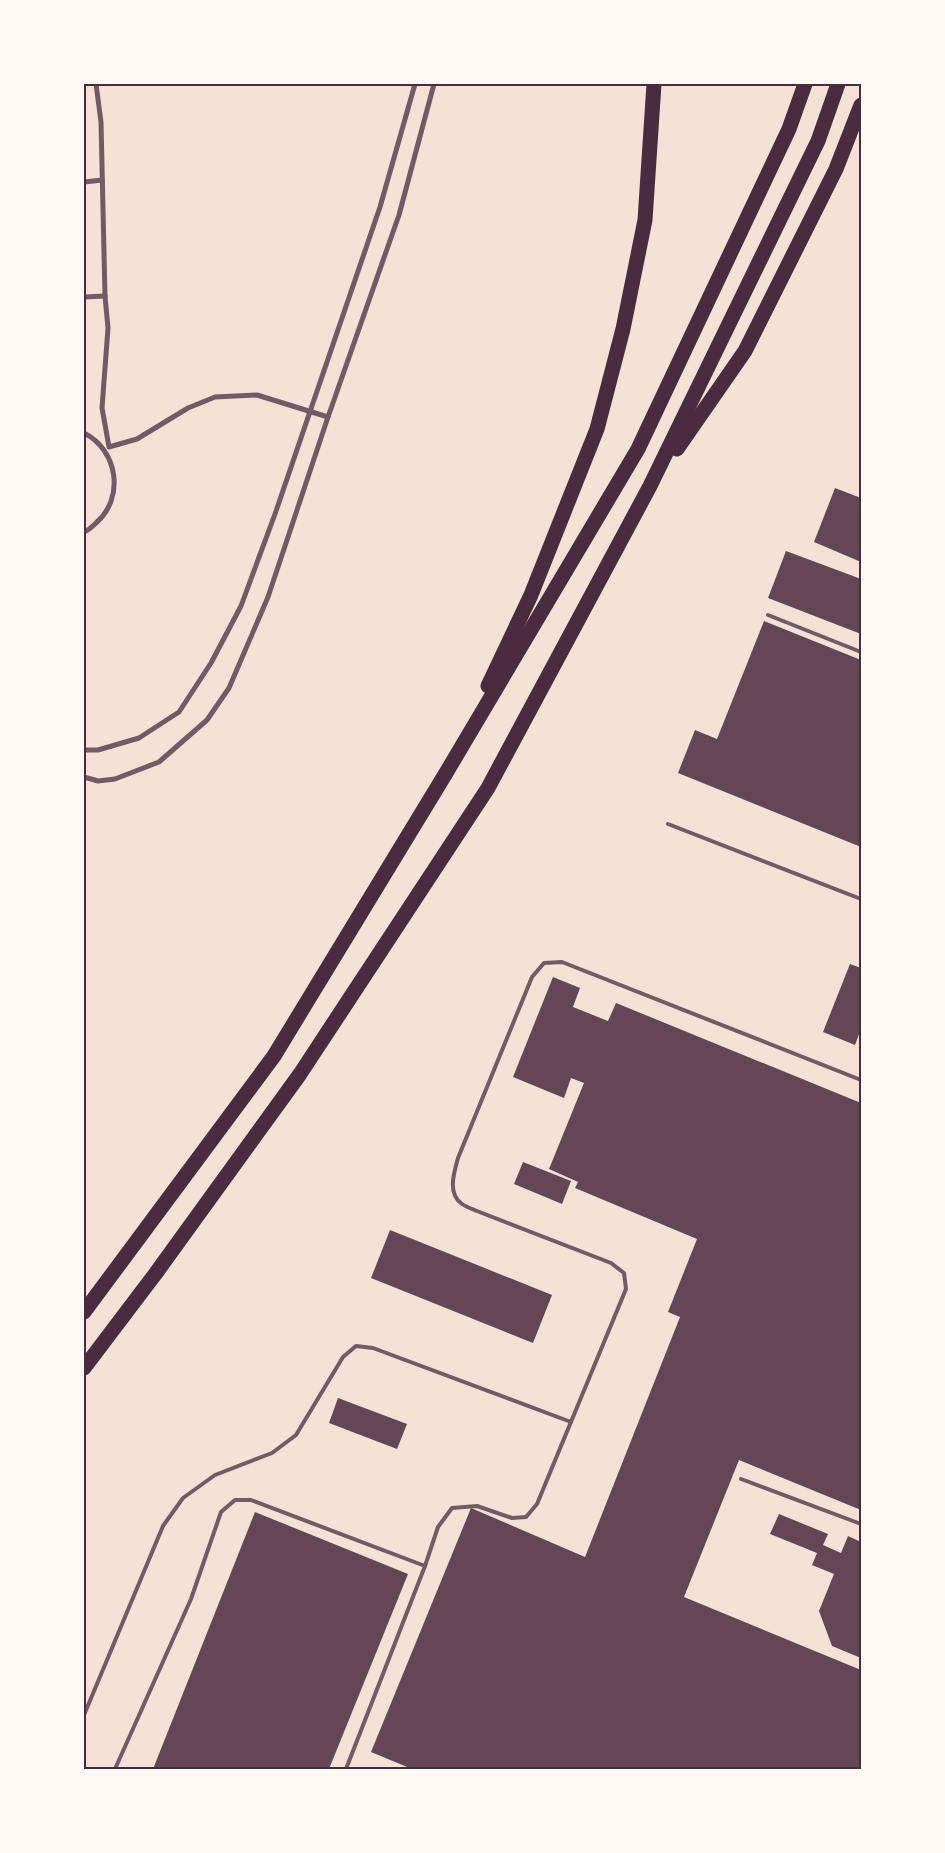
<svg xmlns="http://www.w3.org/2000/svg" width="945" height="1853" font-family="'IBM Plex Sans',sans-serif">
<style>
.building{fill:#644757}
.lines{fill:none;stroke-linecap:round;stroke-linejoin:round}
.service{stroke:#755966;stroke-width:4}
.minor{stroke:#755966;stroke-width:5}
.motorway{stroke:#4a2c40;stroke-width:15}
.neatline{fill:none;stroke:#4a2c40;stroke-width:2}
</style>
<rect width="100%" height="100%" fill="#f7e1d7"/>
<g class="building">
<path d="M835,488L861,498V562L814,542Z"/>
<path d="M786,551L861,579V634L768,598Z"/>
<path d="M764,621L861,660V847L678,773L695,730L717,739Z"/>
<path d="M850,964L861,968V1029L855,1045L823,1032Z"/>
<path d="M553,977L580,988L573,1007L608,1021L616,1003L861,1103V1510L739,1460L684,1597L861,1670V1769H412L371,1752L471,1508L585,1557L680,1317L668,1312L697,1239L575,1188L578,1182L549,1169L584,1083L571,1078L564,1098L513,1077Z"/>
<path d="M523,1162L571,1181L562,1204L514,1184Z"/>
<path d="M390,1230L552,1295L533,1343L371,1278Z"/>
<path d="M338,1398L407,1424L397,1449L329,1423Z"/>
<path d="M255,1512L408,1574L329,1769H153Z"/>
<path d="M779,1514L828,1534L823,1545L841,1553L848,1536L861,1542V1658L832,1646L819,1611L834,1574L812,1565L817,1553L770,1534Z"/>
</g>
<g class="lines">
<g class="service">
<path d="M768,615L861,652"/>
<path d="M668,824L861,899"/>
<path d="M741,1479L861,1524"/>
<path d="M84,1715L163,1526L183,1498L215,1475L272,1453L296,1435L343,1357L356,1346L373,1348L571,1422"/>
<path d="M115,1769L191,1599L221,1512L235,1500H251L425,1566L438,1527L452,1508L477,1506L512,1518L526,1517L537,1504L626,1289L624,1273L611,1263L477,1211C472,1209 466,1207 462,1204C447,1193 454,1173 458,1158L532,977L544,963L562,962L861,1080"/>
<path d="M346,1769L425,1566"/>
</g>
<g class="minor">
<path d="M96,84L101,122L105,296L108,328L102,408L109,447L137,439L188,408L215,397L257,395L328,417"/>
<path d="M84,182L102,180"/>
<path d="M84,297L105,296"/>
<path d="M84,433C118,450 125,498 96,523C92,527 89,530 84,532"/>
<path d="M84,750H98L139,738L179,712L211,663L241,606L275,514L380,207L415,84"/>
<path d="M84,777L98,781L115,779L159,762L207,720L229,688L268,597L328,417L399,215L434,84"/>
</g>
<g class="motorway">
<path d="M677,449L745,351L836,169L861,105"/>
<path d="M488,686L531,595L597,429L623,329L645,220L654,84"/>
<path d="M84,1312L274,1056L446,773L638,449L789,129L805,84"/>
<path d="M84,1368L156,1273L300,1074L488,788L650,486L818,141L838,84"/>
</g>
</g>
<rect width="945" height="1853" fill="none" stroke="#fffaf5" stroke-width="170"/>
<rect x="85" y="85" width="775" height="1683" class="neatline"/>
</svg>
